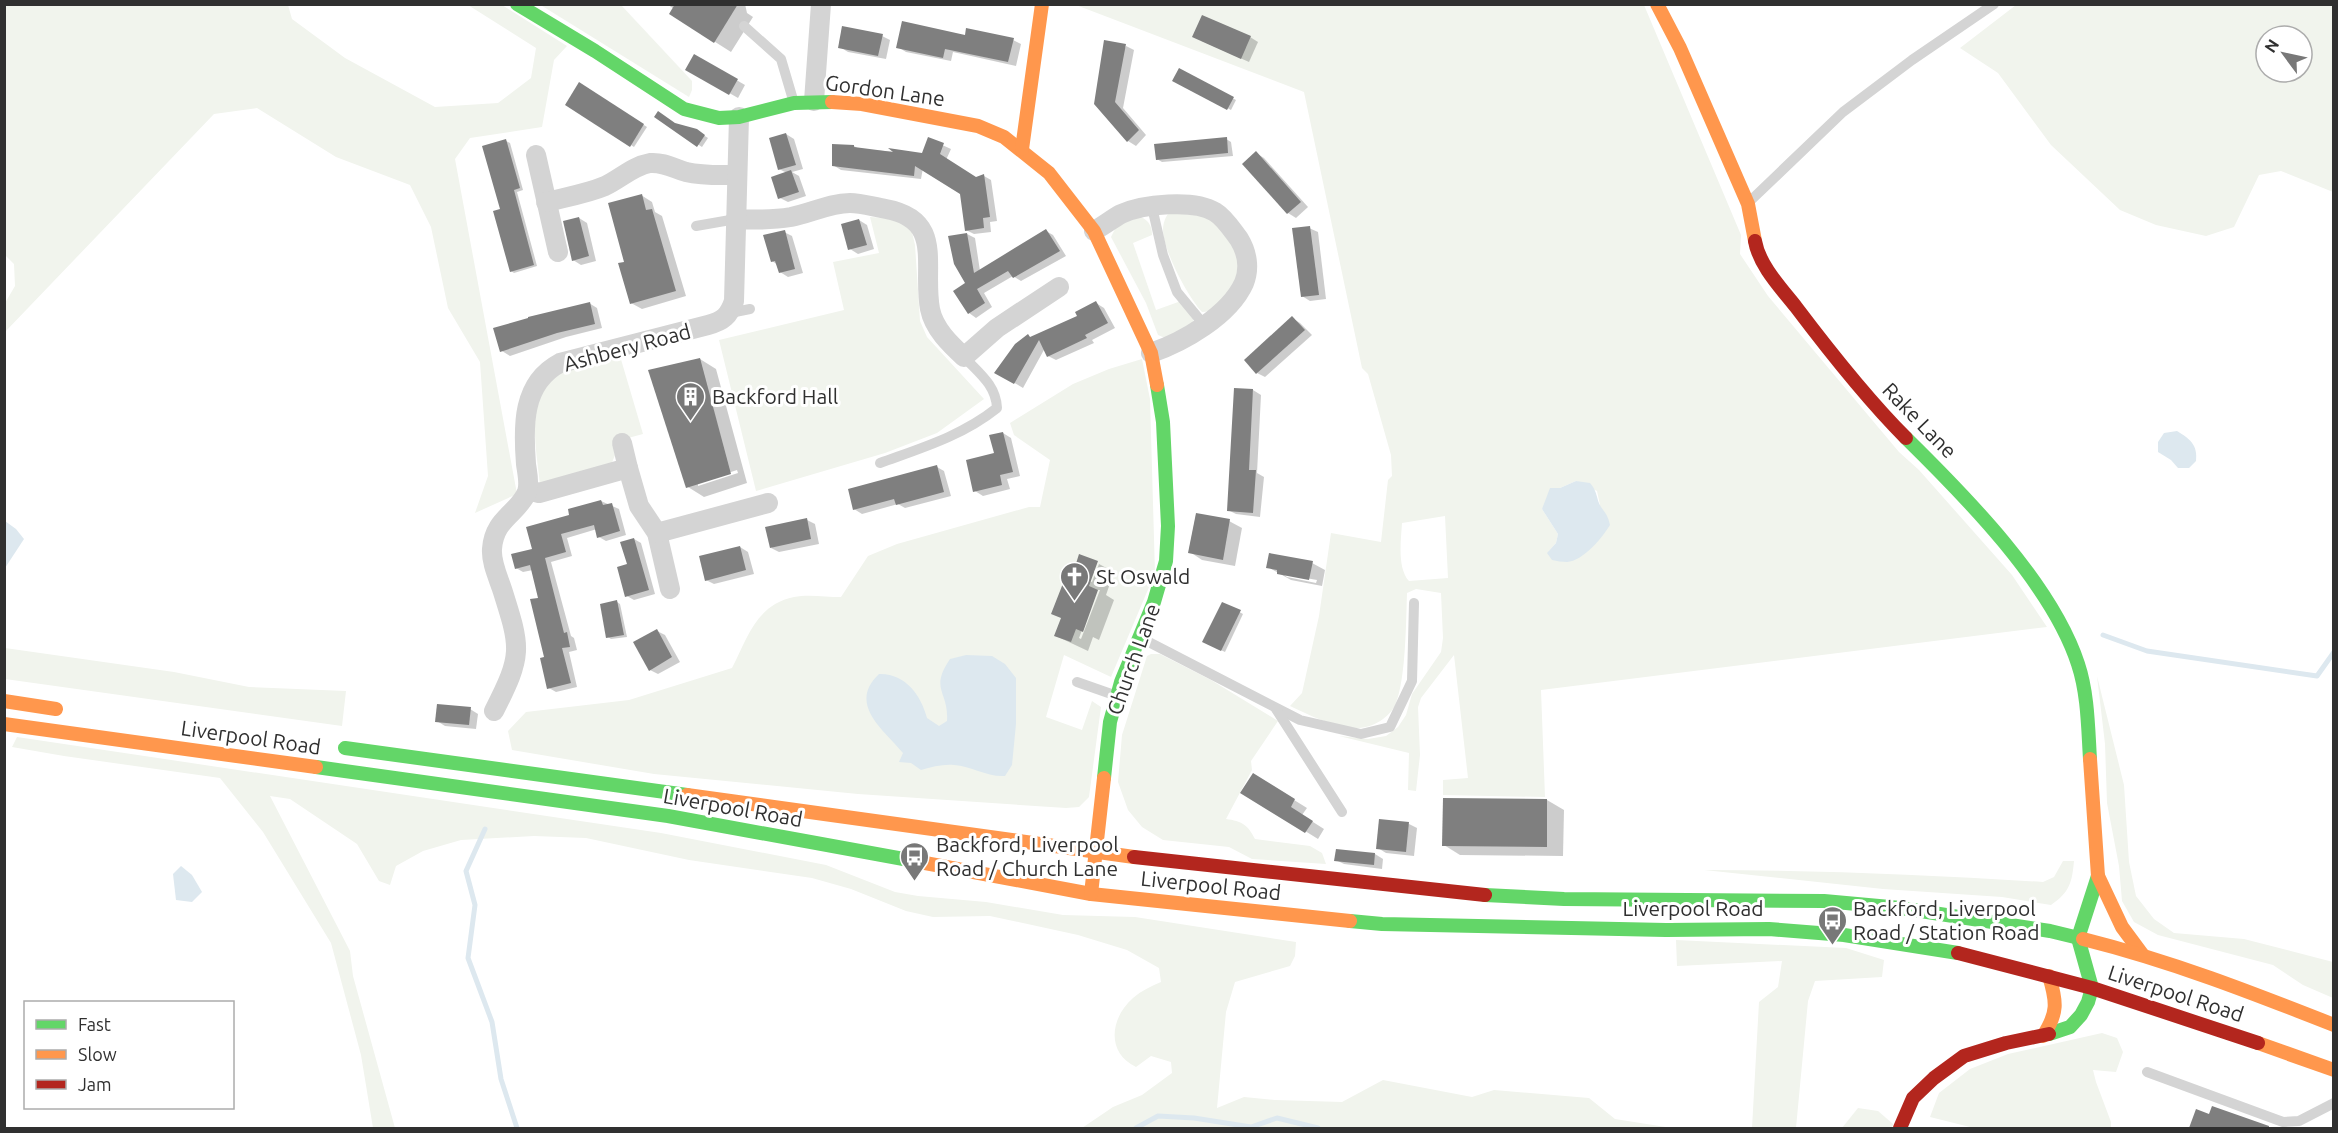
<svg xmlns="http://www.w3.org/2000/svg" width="2338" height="1133" font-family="Ubuntu,sans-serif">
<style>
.green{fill:#f1f4ed;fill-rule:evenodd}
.water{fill:#dde8ef}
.shadow{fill:#0003;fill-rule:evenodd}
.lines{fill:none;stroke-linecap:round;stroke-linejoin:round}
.stream{stroke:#dde8ef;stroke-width:5}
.building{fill:#7f7f7f}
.lane{stroke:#d4d4d4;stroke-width:10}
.street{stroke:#d4d4d4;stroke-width:20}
.fast{stroke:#63d668;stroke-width:14}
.slow{stroke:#ff974d;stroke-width:14}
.jam{stroke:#b3261e;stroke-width:14}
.labels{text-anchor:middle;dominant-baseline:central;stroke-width:6;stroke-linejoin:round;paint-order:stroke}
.street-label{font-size:21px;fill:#303030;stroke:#fff}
.poi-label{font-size:21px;fill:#303030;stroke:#fff;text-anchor:start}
</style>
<rect width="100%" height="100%" fill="#fff"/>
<g class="green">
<path d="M539,4L621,5L692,81V90L689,97Z"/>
<path d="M4,5H288L292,19L345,58L435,107L498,103L531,78L536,48L468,5H502L567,46L554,60L542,127L470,138L455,159L517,494L475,513L488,476L480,362L448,308L431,227L410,185L336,157L257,108L214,114L5,332V303L15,286L14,264L4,254Z"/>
<path d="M1076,5H1644L1741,235L1740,254L1768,296L1899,452L1919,470L2012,575L2047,627L1541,690L1545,797L1443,795V780L1468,778L1454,655L1421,698L1418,707L1420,755L1416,791L1408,790L1409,753L1339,736L1368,739L1386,736L1398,727L1406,715L1412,694L1441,652L1443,638L1441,593L1416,589L1407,593C1406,621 1406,677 1396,703C1390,718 1371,729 1355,728C1333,727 1309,715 1290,706L1302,693L1319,616L1331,533L1381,542L1388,480L1392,476L1391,455L1368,374L1362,368L1304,92ZM1576,481L1597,491L1600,505L1547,553L1556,543L1558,534L1542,509L1560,488ZM1445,516L1448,578L1409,581C1397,568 1401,540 1402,523Z"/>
<path d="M2016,5H2333V192L2281,171L2259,175L2234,227L2206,236L2156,225L2120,210L2051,145L1998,73L1960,48ZM2266,36H2302V72H2266Z"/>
<path d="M1172,209L1207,213L1234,243L1240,270C1232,285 1221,312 1202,312C1188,297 1163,250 1163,230C1163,221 1167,214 1172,209Z"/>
<path d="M870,217L899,219L911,228L915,245L920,321L927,337L984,399L937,433L885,453L756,491L719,340L844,310L833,262L879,253Z"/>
<path d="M1141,217C1149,221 1152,226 1152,235L1133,243L1156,310L1181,301L1193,318L1194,328L1165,338L1158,335L1146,303L1111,237L1117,225Z"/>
<path d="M620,356L643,434L613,442L615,455L611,465L540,484C537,449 524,398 558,375C569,367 606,360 620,356Z"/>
<path d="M1142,359L1150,399L1155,573L1111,677L1064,655L1046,717L1082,730L1092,701L1101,707L1089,797L1079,807L1066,808L858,794L654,774L512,750L508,731L526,712L629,700L732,668C748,637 756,605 794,597C808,594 826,597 841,597L868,556L897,544L1029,507H1040L1050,460L1014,435L1010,423L1073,384L1109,369Z"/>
<path d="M5,648L174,672L249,687L346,691L342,726L5,679Z"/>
<path d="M1151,654H1160L1211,680L1278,721L1251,761L1252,770L1226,819C1242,821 1248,825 1255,839L1310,846L1322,853L1326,864L1252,859L1229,847L1163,840L1142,827L1128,810L1118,782L1122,735L1147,656Z"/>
<path d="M2097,676L2124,785L2129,862L2136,896L2154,919L2174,933L2244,939L2333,962V998L2303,985L2273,965L2158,935L2134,922L2122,901L2119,866L2107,803L2105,744Z"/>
<path d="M17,737L661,833L826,865L895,892L918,896L986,902L1063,915L1135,917L1296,942L1295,956L1290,966L1235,982L1226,1012L1217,1108L1244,1097L1275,1100L1342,1102L1383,1080L1472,1097L1494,1090L1589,1098L1615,1119L1672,1128H1082L1113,1107L1142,1095L1172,1073L1171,1062L1151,1056L1136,1067C1106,1053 1110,1018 1133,998C1141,991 1151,986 1161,982L1159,968L1127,950L1078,935L990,916L933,917L906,911L851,889L812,878L689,860L586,838L534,836L461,840L423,851L396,866L390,885L379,881L357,844L290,799L270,796L350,951L353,976L395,1128H373L361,1055L331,943L263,832L220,778L64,756L12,747Z"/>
<path d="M2063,861H2074C2072,882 2070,892 2051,905L2002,897L1883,889L1704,870C1818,870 1930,875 2043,882L2054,877Z"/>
<path d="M1676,940L1846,948L1884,960L1882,977L1815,981L1808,1001L1796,1128H1752L1759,1002L1778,987L1782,961L1677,966Z"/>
<path d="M2102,1033L2117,1038L2123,1052L2116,1072L2093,1070L2096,1082L2111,1122V1128H1974L1930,1117L1939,1093L1970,1069L2008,1054Z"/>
<path d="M1858,1108L1878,1111L1893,1124L1892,1128H1842Z"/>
</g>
<g class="water">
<path d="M2177,431C2190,439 2198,445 2196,461L2189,468H2178L2171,460L2158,452V442L2164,433Z"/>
<path d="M1576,481L1590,483C1598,492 1596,499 1601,507C1606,514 1608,516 1610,525C1602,538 1583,561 1567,562C1562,562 1557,561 1552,560L1547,553L1556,543L1558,534L1542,509L1550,488H1560Z"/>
<path d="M5,521L16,529L24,539L5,568Z"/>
<path d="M966,655L992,656L1005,664L1016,678V724L1012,765L1005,776C986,777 972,766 954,765C943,764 932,767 921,770L911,763L899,762L903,753C884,730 847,704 879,674C905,673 921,695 927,718L939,726L947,721C949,691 929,690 950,659Z"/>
<path d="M181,866L192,875L202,892L192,902L176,900L173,874Z"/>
</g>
<g class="shadow">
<path d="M667,4H745L747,13L753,17L731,52L671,14L674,9Z"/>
<path d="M882,36L890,40L886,59L848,52L840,47Z"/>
<path d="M966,36L1013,40L1021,44L1016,66L953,52L951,61L906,52L898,47Z"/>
<path d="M1250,37L1258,42L1249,62L1202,41Z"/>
<path d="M1126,46L1134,50L1123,108L1146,135L1136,146L1128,141L1096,104Z"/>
<path d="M695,56L745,85L738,98L687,69Z"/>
<path d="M1179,70L1236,100L1231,110L1174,81Z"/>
<path d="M580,84L647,127L634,147L567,104Z"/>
<path d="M656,117L697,131L708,138L702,147Z"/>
<path d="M786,134L794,139L803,169L792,172L799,176L806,196L788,202L780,198L787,173L779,169Z"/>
<path d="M929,139L951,149L946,160L976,179L984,176L991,180L997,221L990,222L991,232L974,234L966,230L961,194L923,168L921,179L841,170L833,165L854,146L859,149L923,154Z"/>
<path d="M1226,139L1231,142L1233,156L1162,162L1157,159Z"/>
<path d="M506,141L510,143L523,190L517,192L537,266L514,273L511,271L501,211Z"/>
<path d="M1256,153L1264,158L1308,207L1296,218L1288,213L1244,164Z"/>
<path d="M641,195L652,202L655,212L662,216L686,296L642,309L631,303L626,263Z"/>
<path d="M579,218L587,223L596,261L581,265L573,260Z"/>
<path d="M859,220L867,225L874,249L858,254L850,249Z"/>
<path d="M1309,228L1318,232L1326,299L1310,301L1302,296Z"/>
<path d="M1046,231L1053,235L1066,256L1021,281L1013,276L984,293L992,307L976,318L969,313L967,234L975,238L980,271Z"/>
<path d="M784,232L792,236L803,273L788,277L780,272L778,265L772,261Z"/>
<path d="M589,303L597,308L602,328L566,337L510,356L502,351Z"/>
<path d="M1096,303L1104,308L1115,328L1092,340L1094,343L1056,360L1048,356L1045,348L1023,388L996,372L1028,336L1032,338L1079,317Z"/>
<path d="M1292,318L1300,323L1312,335L1265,377L1257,373Z"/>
<path d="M700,359L716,369L747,483L704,497L688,487ZM737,470L738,473L698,486V483Z"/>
<path d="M1253,390L1261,395L1257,473L1264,477L1260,517L1236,514L1228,510Z"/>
<path d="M1003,433L1011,438L1020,476L1007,479L1010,489L983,496L975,491L996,455Z"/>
<path d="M937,467L944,471L951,496L905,508L898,504L862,514L854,509Z"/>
<path d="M601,501L619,509L626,535L606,541L599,537L597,529L567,538L572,556L551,562L571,636L574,638L577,650L569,652L577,687L556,692L549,688L540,599L533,570L523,572L516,568L571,516Z"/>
<path d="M807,520L815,524L819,544L779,552L771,548Z"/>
<path d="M1229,521L1242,528L1235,566L1202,560L1190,552Z"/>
<path d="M634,539L641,543L655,594L634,600L627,596L629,565Z"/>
<path d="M740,547L748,552L754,574L714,584L706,580Z"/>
<path d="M1312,563L1325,570L1322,586L1291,580L1268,567ZM1283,574L1317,580L1316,583L1287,577Z"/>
<path d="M1099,564L1114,572L1106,595L1114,600L1099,640L1093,637L1088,651L1056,636L1089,581L1092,582ZM1097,590H1100L1081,639L1079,638Z"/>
<path d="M617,602L620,604L627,637L611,639L608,637Z"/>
<path d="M1223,603L1243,614L1225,652L1204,642Z"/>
<path d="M657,631L665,635L680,662L658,674L650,670Z"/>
<path d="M470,709L478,714L476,729L445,726L437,721Z"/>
<path d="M1265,782L1307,808L1302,815L1324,829L1318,839L1242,792Z"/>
<path d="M1444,799L1547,800L1564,810L1563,856L1460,855L1444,845Z"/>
<path d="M1409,824L1417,828L1414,856L1386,853L1378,848Z"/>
<path d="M1337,851L1375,854L1383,859L1382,869L1344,864L1336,860Z"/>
<path d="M2197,1111L2210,1115L2256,1123L2265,1128H2190Z"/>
</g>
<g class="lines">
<g class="stream">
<path d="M2103,635L2147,651L2317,676L2334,652"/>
<path d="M485,829L466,871L475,905L468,958L492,1022L501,1079L517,1128"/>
<path d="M1136,1128L1158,1116L1194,1118L1251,1127L1277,1118L1318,1128"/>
</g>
</g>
<g class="building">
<path d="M675,4H738L714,43L669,14Z"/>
<path d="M1202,15L1251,36L1241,59L1192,37Z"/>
<path d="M902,21L965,35L966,28L1014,38L1008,62L945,49L943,58L896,48Z"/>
<path d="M842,26L883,34L878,56L838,48Z"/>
<path d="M1104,40L1126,44L1115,102L1139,130L1127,142L1094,104Z"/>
<path d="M694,54L738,79L729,95L685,70Z"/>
<path d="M1179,68L1234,97L1227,110L1172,81Z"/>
<path d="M579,82L644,124L630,147L565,105Z"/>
<path d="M658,111L675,123L697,129L705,135L697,147L654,117Z"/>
<path d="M786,133L796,165L778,170L769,138Z"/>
<path d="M928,137L944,143L940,154L976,177L984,174L990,217L983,218L984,228L965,231L960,194L915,166L914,176L832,166V144L854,145V147L893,152L888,148L922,153Z"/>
<path d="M1227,137L1228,153L1156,160L1154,144Z"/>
<path d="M506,139L520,188L514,190L534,265L510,272L493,211L500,209L482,146Z"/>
<path d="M1256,151L1301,202L1287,214L1242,164Z"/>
<path d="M791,170L799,192L778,199L771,177Z"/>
<path d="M642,194L646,210L652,209L676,291L630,304L618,263L624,262L608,203Z"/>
<path d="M579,217L589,256L572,261L563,221Z"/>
<path d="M859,219L867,245L848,250L841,224Z"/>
<path d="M1310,226L1319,295L1301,297L1292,228Z"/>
<path d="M1046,229L1060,251L1013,278L1008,271L977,289L985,303L968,314L953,291L965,283L954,264L948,236L967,233L974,273Z"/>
<path d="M785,230L795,269L779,273L775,261L771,262L763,235Z"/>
<path d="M1096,301L1108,323L1085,335L1087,338L1047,357L1039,340L1014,384L994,373L1015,344L1028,334L1030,337L1077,316L1075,312Z"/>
<path d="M590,302L595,324L557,333L500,352L493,328L528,318V317Z"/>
<path d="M1292,316L1305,330L1256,374L1244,360Z"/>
<path d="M700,358L731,474L686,488L648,370Z"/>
<path d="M1234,388L1253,389L1249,470H1256L1253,513L1227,511Z"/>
<path d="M1003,432L1013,472L1000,475L1002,485L973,492L966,460L994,453L989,435Z"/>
<path d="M937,465L944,492L896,505L894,499L853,510L848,489Z"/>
<path d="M601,500L603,505L612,503L620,531L597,538L594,525L561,534L566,552L545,558L564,633L567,632L570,647L562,648L571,683L547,689L540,658L544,657L530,599L538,598L530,565L515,569L511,554L532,549L526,527L569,515L568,509Z"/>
<path d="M1196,513L1230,519L1223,560L1188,553Z"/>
<path d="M807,518L811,539L770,548L765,527Z"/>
<path d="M634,538L649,590L625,597L617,567L627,564L620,542Z"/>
<path d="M740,546L746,570L705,581L699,556Z"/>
<path d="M1269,553L1313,561L1309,580L1277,574V570L1266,568Z"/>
<path d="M1079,554L1098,561L1089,586L1098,590L1083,632L1076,629L1071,642L1054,636L1061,618L1051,614L1069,568L1074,570Z"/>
<path d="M617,600L624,635L606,638L600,604Z"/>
<path d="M1222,602L1241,610L1221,651L1202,642Z"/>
<path d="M657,629L672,657L649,671L633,642Z"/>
<path d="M437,704L471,707L469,725L435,722Z"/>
<path d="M1253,773L1295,799L1291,807L1313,821L1305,833L1240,793Z"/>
<path d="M1443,798L1547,799V847L1442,846Z"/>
<path d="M1379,819L1409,822L1406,852L1376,849Z"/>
<path d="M1336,849L1375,853L1374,865L1334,861Z"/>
<path d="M2212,1106L2269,1126V1128H2189L2196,1109L2209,1114Z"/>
</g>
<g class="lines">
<g class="lane">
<path d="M744,26L781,59L794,103"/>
<path d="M1748,203L1843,112L1912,60L1994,4"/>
<path d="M1152,207L1163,255L1177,292L1205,326"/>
<path d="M696,226L736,219"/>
<path d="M730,313L750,309"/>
<path d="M880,463C921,448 962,436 997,408C996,385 979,373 964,357"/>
<path d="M1141,638L1300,720L1361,734L1390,727L1412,681L1414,603"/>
<path d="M1077,682L1117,696"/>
<path d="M1276,709L1342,812"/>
<path d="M2147,1072L2283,1122L2299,1121L2334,1103"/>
</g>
<g class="street">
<path d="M814,101L821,4"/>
<path d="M536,155L558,252"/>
<path d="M546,202C566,197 586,194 605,186C620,179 633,166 650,163C664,162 673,168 686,172C703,176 720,175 737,175"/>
<path d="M736,219C755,220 773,220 791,217C811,213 830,203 850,203C861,203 874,207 886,209C945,220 922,266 930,309C934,329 950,344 964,357L997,328L1059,287"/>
<path d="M1094,231C1103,226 1112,219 1121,214C1143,204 1194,199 1215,212C1225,218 1232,230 1239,239C1247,252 1250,268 1244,283C1229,316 1183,342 1151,353"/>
<path d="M622,443L628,468"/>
<path d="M528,490L539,493L628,468L639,506L657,533L670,589"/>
<path d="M657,533L768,503"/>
<path d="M494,711C523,654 521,649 502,589C498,577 491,562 492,549C494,518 518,514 527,492C530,484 527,472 526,464C523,426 522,383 560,363L708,325C723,321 729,316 734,301L739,117"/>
</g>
<g class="fast">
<path d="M517,4L595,51L684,109L719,118L739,117L794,103L832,102"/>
<path d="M1906,438C1966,497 2052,584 2078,664C2088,694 2088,728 2090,759"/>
<path d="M345,748L687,795"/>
<path d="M316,767L668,816L909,860"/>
<path d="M1104,778L1110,722L1121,682L1154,602L1166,561L1168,526L1163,422L1157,385"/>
<path d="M1485,895L1564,899L1824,901L1901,908L2050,931L2083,939"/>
<path d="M1350,921L1382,924L1666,930L1769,929L1844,935L1958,953"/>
<path d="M2049,1034L2070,1027L2081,1015L2088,1002L2092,988L2078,938L2098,876"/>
</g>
<g class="slow">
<path d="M1657,4L1680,48L1748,204L1755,241"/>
<path d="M832,102L862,104L978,126L1004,137L1049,173L1094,231L1151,353L1157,385"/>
<path d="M1022,149L1042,4"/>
<path d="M4,701L56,709"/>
<path d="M4,724L316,767"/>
<path d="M2090,759L2098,876L2122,927L2142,954"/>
<path d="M687,795L1134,857"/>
<path d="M909,860L1091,894L1350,921"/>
<path d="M1091,894L1104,778"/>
<path d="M2083,939C2171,961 2250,992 2334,1025"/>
<path d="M2043,1036C2058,1013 2057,1002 2049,976"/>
<path d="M2258,1043L2334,1070"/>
</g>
<g class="jam">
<path d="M1755,241C1759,265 1781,288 1796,307C1830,352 1866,398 1906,438"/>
<path d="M1134,857L1485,895"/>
<path d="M1958,953L2092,988L2258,1043"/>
<path d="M1900,1128L1913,1098L1934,1078L1964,1056L2006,1043L2049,1034"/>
</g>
</g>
<defs>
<symbol id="building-pin" viewBox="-11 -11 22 30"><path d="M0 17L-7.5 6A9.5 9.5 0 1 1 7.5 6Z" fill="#787878" stroke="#fff"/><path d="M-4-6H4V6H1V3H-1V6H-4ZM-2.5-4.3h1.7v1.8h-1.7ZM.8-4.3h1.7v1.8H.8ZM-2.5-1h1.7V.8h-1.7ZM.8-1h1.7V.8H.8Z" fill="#fff"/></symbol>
<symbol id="church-pin" viewBox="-11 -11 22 30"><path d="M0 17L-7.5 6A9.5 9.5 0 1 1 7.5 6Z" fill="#787878" stroke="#fff"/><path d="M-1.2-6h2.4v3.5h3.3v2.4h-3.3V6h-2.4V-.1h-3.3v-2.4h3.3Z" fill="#fff"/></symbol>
<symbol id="bus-pin" viewBox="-11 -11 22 30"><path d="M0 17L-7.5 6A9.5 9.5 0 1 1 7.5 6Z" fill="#787878" stroke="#fff"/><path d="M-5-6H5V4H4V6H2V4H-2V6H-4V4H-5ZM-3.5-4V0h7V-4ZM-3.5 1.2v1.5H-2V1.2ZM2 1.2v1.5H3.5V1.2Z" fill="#fff"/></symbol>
</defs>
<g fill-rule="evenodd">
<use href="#building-pin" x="674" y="380" width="33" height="45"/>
<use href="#church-pin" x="1058" y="560" width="33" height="45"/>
<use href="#bus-pin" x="898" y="840" width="33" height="45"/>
<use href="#bus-pin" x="1816" y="904" width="33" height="45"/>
</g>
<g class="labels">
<g class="street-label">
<text transform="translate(885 90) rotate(8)">Gordon Lane</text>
<text transform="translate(627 347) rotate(-15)">Ashbery Road</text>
<text transform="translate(1920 420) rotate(46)">Rake Lane</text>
<text transform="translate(1133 659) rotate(-70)">Church Lane</text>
<text transform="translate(251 737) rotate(8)">Liverpool Road</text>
<text transform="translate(733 807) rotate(10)">Liverpool Road</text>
<text transform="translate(1211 885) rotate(6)">Liverpool Road</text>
<text x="1693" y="908">Liverpool Road</text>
<text transform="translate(2176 993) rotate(18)">Liverpool Road</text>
</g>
<g class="poi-label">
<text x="712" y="396">Backford Hall</text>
<text x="1096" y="576">St Oswald</text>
<text x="936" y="844">Backford, Liverpool<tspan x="936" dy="24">Road / Church Lane</tspan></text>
<text x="1853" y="908">Backford, Liverpool<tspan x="1853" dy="24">Road / Station Road</tspan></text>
</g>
</g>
<rect width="2338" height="1133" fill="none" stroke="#303030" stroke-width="12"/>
<rect x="24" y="1001" width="210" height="108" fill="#ffffff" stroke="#acacac" stroke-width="1.5"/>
<rect x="36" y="1020" width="30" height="9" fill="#63d668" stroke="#acacac" stroke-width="1.5"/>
<text x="78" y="1031" font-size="18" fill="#303030">Fast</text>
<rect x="36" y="1050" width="30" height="9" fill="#ff974d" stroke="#acacac" stroke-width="1.5"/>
<text x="78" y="1061" font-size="18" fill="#303030">Slow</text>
<rect x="36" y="1080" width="30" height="9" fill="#b3261e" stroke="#acacac" stroke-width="1.5"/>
<text x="78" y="1091" font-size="18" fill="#303030">Jam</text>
<g transform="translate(2284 54) rotate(303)"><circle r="28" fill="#ffffff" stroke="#acacac" stroke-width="1.5"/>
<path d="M0-4.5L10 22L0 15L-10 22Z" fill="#787878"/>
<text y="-9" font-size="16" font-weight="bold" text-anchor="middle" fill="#303030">N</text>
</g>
</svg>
